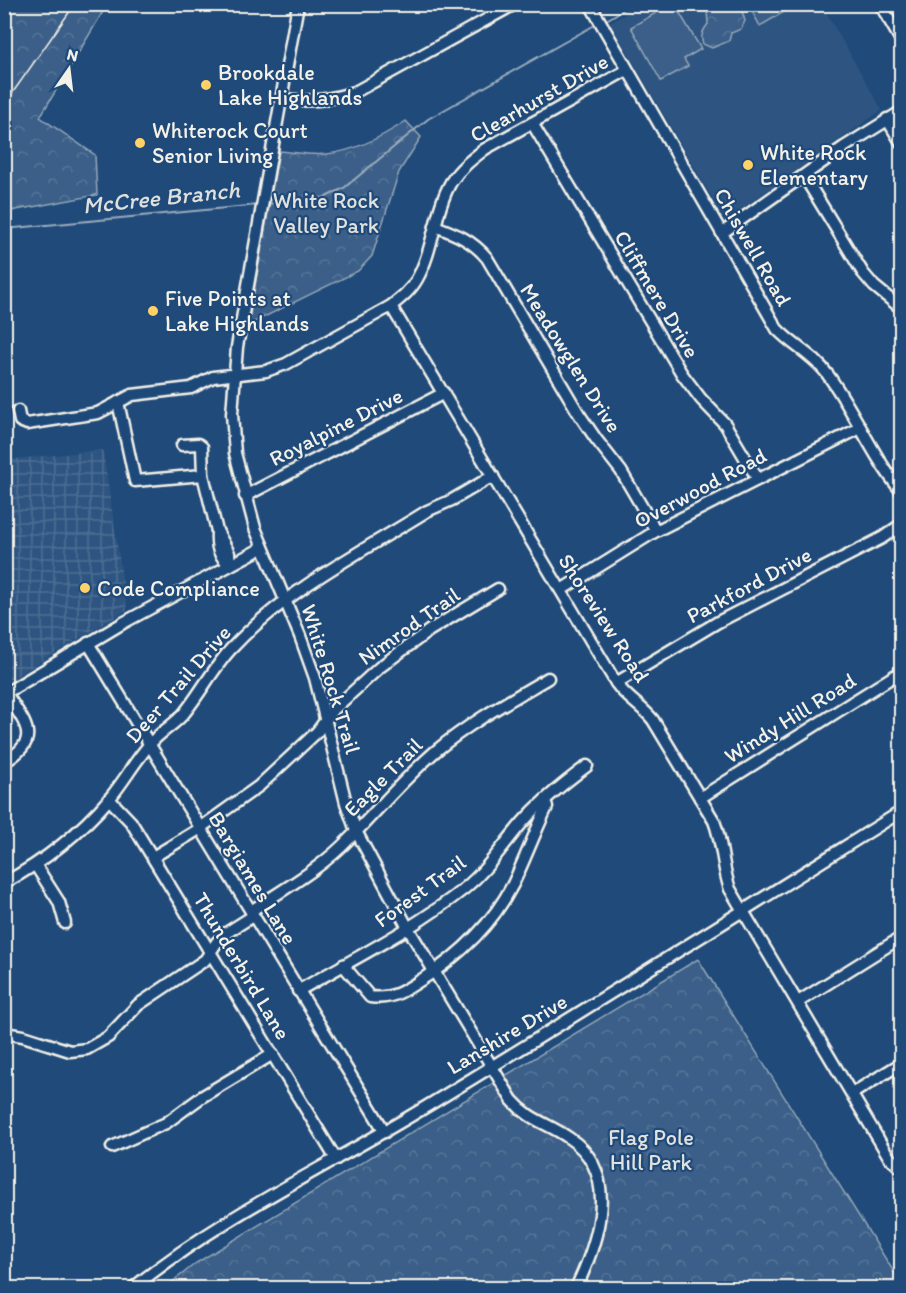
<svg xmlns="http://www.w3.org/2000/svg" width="906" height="1293" font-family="Itim,sans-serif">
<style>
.built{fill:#2d5581}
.industrial{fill:url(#industrial-grid)}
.grass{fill:#3a5f88;stroke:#97a8b8;stroke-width:1.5}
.forest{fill:url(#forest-crowns);stroke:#97a8b8;stroke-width:1.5}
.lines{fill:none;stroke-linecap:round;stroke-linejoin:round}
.stream{stroke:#9cacbb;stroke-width:2}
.minor-casing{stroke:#f4f1e8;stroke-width:15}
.minor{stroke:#1f4a7a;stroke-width:10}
.tram{stroke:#f4f1e8;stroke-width:1.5}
.poi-dot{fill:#ffd166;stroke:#1f4a7a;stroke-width:2}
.labels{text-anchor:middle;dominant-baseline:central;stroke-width:4.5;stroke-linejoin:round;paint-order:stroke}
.poi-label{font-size:22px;fill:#f4f1e8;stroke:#1f4a7a;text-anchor:start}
.street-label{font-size:22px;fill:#f4f1e8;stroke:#1f4a7a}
.park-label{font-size:22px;fill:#e1e2de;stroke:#1f4a7a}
.water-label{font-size:24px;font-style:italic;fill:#dee0dd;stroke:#1f4a7a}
</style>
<defs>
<pattern id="industrial-grid" width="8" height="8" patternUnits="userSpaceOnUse" patternTransform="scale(1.5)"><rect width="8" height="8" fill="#2d5581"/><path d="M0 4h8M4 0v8" fill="none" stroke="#4c6e93"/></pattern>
<pattern id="forest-crowns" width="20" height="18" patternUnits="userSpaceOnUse" patternTransform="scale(1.5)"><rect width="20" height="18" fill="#3a5f88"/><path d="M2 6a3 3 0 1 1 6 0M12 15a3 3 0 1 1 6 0" fill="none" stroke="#577699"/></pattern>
</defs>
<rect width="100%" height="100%" fill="#1f4a7a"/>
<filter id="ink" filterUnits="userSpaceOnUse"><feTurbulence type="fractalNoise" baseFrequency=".0167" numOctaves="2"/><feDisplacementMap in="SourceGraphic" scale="12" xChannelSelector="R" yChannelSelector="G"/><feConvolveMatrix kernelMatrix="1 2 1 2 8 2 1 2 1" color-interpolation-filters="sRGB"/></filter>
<g filter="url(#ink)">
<path class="built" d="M643,5H822L882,110L725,220L610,22Z"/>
<path class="industrial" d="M103,450L127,610L5,683V460Z"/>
<g class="grass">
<path d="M670,5H675L701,49L684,59L688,66L661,81L631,27Z"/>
<path d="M780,5L784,12L760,26L752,11L763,5Z"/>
</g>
<g class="forest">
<path d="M5,4L107,5L40,117L95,155L97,195L5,212Z"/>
<path d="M715,5H744L742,11L745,21L741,29L731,33L729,41L712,48L703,44C700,35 703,31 708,24L707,10Z"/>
<path d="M406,121L421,137L399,172L372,256L358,271L248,325L279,151C294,152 311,156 327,154C356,151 382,137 406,121Z"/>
<path d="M698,959L902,1285L901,1288H165L196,1263Z"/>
</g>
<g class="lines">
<g class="stream">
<path d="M608,19L633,4"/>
<path d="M266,204L311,200L326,197L344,188L428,119L593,26"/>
<path d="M4,229L258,205"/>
</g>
<defs>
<g id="minor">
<path d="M298,4L237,347L232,414L235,453L255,528L300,636L315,678L346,803L356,831L408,928L512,1100C530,1121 548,1123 569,1138C622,1173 598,1242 576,1288"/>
<path d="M590,4L777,329C793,346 815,356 828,375C855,412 872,456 902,492"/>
<path d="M880,4L902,42"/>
<path d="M281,99C311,102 325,101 355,92L515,4"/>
<path d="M887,119L902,144"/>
<path d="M532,123L682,374L701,399L725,424L757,478"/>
<path d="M804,176L863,273L874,286L902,309"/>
<path d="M435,226C456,234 472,240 487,258L579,414L596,439L621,471L656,531"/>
<path d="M722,233L844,147L902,111"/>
<path d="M391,306L616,683C626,698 642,706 653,720L714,821C723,844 722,867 730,889L889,1157L902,1169"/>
<path d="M118,402L135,481L203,475L217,531L229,553L230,565"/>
<path d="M18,411L20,421L27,424L98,413L132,395L191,388L213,377L266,371L286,364L391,306C401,298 411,290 417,279C434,249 434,212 451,182C460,168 472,159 485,149L627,70"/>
<path d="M182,445L198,444L202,447L203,475"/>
<path d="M245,496L444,393"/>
<path d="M217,531C216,547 218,555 230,565"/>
<path d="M561,590L656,531L860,428"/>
<path d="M88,643L385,1132"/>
<path d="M616,683L718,622L882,538L902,524"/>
<path d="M4,694L123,623L262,548"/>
<path d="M4,762C44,739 24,723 6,693"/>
<path d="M700,798L902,671"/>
<path d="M109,799L131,822L336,1159"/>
<path d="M153,857L196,831L259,786L317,732L334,709L380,667L430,630L498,589"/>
<path d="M36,866L59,902L65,923"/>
<path d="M4,883C45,861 80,833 110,798C125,780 136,759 151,743C161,731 176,724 185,712C201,692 213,669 230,650C285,590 360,553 427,511L452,500L493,476"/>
<path d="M251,911C284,889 322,868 350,838C379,809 405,777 437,750C471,722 511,700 548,678"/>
<path d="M343,965L370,997C392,1000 404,991 421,980C459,956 492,925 513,884C525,859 535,832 547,807L545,800"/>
<path d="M298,991C355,958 414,929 465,888C488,869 503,845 522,823C541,801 564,783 587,766"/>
<path d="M798,1002L902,937"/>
<path d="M4,1033L23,1036L70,1051L87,1049L108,1037L138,1005L205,960L217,942L226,933L253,916"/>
<path d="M853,1093L902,1063"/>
<path d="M112,1147L166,1123L203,1096L273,1054"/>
<path d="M133,1288C220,1217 323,1169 419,1111C581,1013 741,912 902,811"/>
</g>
</defs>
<use href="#minor" class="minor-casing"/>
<use href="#minor" class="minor"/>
<path class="tram" d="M4,105L75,4"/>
</g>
</g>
<g class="poi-dot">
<circle cx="206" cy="85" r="6"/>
<circle cx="140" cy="143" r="6"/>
<circle cx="748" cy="165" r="6"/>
<circle cx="153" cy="311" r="6"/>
<circle cx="85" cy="588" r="6"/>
</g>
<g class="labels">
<g class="poi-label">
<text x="218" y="72">Brookdale<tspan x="218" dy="25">Lake Highlands</tspan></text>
<text x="152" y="130">Whiterock Court<tspan x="152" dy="25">Senior Living</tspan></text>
<text x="760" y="152">White Rock<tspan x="760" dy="25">Elementary</tspan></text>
<text x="165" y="298">Five Points at<tspan x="165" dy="25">Lake Highlands</tspan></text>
<text x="97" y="588">Code Compliance</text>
</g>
<g class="street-label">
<text transform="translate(539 98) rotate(-30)">Clearhurst Drive</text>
<text transform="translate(753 247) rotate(60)">Chiswell Road</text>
<text transform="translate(657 294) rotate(59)">Cliffmere Drive</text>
<text transform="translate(571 358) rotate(58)">Meadowglen Drive</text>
<text transform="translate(336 427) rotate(-27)">Royalpine Drive</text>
<text transform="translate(700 488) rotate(-28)">Overwood Road</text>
<text transform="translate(749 585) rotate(-28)">Parkford Drive</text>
<text transform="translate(604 618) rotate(57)">Shoreview Road</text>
<text transform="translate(409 626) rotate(-35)">Nimrod Trail</text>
<text transform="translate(331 679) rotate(73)">White Rock Trail</text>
<text transform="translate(178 684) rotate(-49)">Deer Trail Drive</text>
<text transform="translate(790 718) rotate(-32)">Windy Hill Road</text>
<text transform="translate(383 777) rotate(-45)">Eagle Trail</text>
<text transform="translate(253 878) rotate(59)">Bargiames Lane</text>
<text transform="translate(420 891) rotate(-36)">Forest Trail</text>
<text transform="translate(242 966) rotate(59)">Thunderbird Lane</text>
<text transform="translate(507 1034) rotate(-31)">Lanshire Drive</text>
</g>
<g class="park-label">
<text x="326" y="200">White Rock<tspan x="326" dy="25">Valley Park</tspan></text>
<text x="651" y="1137">Flag Pole<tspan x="651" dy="25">Hill Park</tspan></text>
</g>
<g class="water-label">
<text transform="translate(161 197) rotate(-6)">McCree Branch</text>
</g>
</g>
<rect width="906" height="1293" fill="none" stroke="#1f4a7a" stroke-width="24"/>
<rect x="12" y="12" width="882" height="1269" fill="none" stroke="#f4f1e8" stroke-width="2" filter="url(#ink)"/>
<g transform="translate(69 69) rotate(14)" stroke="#1f4a7a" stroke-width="4.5" paint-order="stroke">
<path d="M0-4.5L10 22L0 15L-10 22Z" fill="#f4f1e8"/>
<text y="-9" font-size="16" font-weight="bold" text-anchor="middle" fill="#f4f1e8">N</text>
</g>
</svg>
